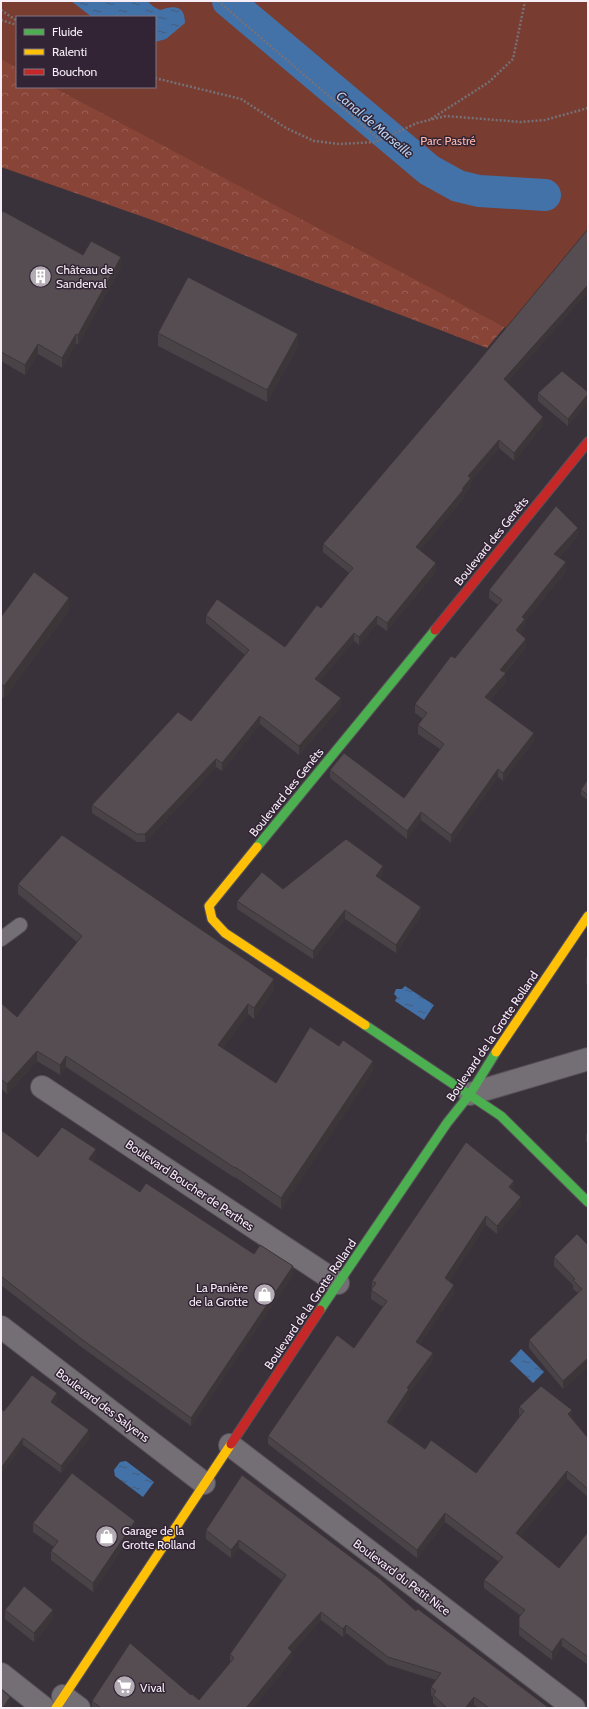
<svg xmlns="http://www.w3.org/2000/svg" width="589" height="1709" font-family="Cabin,sans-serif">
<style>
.forest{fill:url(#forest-crowns)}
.park{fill:#783c30}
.water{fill:url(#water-ripples)}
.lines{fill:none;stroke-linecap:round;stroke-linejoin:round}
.canal{stroke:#4372a9;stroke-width:32}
.lane-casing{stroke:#585159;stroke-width:16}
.street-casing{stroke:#585159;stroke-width:24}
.fast-casing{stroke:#585159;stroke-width:11}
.slow-casing{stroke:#585159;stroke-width:11}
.jam-casing{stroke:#585159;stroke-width:11}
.path{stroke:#767176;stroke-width:2.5;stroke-dasharray:2 2;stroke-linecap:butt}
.lane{stroke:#746e75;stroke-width:14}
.street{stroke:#746e75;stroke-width:22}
.fast{stroke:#4caf50;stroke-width:9}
.slow{stroke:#ffc107;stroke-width:9}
.jam{stroke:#c62828;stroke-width:9}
.wall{fill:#494247}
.shaded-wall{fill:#3c3639}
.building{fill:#554d52;stroke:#3c3639}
.labels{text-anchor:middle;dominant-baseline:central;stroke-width:3;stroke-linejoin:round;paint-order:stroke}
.park-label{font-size:12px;fill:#fcb7a8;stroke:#322434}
.poi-label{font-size:12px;fill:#f6edf7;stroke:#322434;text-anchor:start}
.street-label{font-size:12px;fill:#f6edf7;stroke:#322434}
.water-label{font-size:13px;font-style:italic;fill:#b5d1f2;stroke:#322434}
</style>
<defs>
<pattern id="forest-crowns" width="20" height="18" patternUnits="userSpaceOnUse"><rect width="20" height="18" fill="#894438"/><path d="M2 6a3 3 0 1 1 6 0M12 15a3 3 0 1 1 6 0" fill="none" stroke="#9a5f56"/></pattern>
<pattern id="water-ripples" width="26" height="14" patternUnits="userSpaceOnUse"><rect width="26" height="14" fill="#4372a9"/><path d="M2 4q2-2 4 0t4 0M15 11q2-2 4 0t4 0" fill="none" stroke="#465c7a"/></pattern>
</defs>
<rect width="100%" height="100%" fill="#39323a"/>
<path class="forest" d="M1,1L17,17V87H155L588,1V227L487,348L155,221L1,167Z"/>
<path class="park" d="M1,1H588V233L508,329L53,87H155V17H17V68L1,59Z"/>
<g class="water">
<path d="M71,1H147L154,7L160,10C174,5 185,5 185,23L166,39L155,42V17H92Z"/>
<path d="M405,986L434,1005L424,1020L395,1001L397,997L394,994L396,989H402Z"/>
<path d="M521,1349L544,1372L533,1383L510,1361Z"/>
<path d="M126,1461L154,1482L143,1497L115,1476L114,1470L120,1462Z"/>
</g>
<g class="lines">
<path class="canal" d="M228,1L429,170L458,186L479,191L545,195"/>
<defs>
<path id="lane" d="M1,939L20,925"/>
<g id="street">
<path d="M42,1087L338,1283"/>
<path d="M470,1094L588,1059"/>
<path d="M1,1327L204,1483"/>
<path d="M230,1445L574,1708"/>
<path d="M1,1674L44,1708"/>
<path d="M63,1696L79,1708"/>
</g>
<g id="fast">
<path d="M257,847L435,630"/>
<path d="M365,1025L501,1116L588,1202"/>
<path d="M320,1310L447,1123L470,1094L496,1052"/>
</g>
<g id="slow">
<path d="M257,847L209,906L212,919L225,933L365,1025"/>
<path d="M496,1052L588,916"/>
<path d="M56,1708L231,1444"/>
</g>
<g id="jam">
<path d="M435,630L588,442"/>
<path d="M231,1444L320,1310"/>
</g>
</defs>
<use href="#lane" class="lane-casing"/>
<use href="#street" class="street-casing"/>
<use href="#fast" class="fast-casing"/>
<use href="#slow" class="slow-casing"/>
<use href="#jam" class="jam-casing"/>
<g class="path">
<path d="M218,1L380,140"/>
<path d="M1,10L17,21"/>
<path d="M1,20L17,25"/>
<path d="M155,78L241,99L286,128L314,141L339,144L376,142L417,123L446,116L521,122L545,120L588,108"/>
<path d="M431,119L489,82L513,59L525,1"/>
</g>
<use href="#lane" class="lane"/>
<use href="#street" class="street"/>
<use href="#fast" class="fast"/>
<use href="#slow" class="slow"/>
<use href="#jam" class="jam"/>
</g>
<g class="wall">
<path d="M1,214L83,255L121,267L78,345L76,343L62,368L38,354L25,375L1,361Z"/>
<path d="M158,333L298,346L267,402L158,346Z"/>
<path d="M508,383L543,425L514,461L499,448L471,481V486L464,495V498L420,550L436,571L387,631L377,624L359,645L354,641L319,682L341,706L299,755L260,724L222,771L216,767L145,842H137L92,813V805L191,721L245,655L206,623V615L285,647L321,608L349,573L323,552V544Z"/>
<path d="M588,392V402L568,426L538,401V393Z"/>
<path d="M578,536L559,557L566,571L525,621V627L520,633L526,647L505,673L506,682L490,700L534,741L503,781L498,777L451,843L421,820L407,839L330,778V770L404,798L440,749L418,734V725L423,719L415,713V704L455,658L498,605L489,598V590Z"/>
<path d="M69,610L4,698L1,696V617Z"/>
<path d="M588,779V800L581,795V790Z"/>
<path d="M383,875L380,879L421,915L396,953L345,919L313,959L237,909V901L283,889Z"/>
<path d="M18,884L274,989L254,1019L248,1014L223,1048L276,1083L373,1071L281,1209L235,1177V1178L66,1067L60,1075L37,1061L7,1094L1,1089V1003L17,1017L77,942L18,894Z"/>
<path d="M588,955V987L586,984V959Z"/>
<path d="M1,1130L38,1157H96L93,1161L140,1192L254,1254L293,1275L191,1426L80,1346L2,1286L1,1287Z"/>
<path d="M588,1132V1144L586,1142V1134Z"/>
<path d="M513,1190L521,1205L497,1234L486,1225L449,1281L454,1293L420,1344L433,1361L409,1393V1397L391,1424L425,1449L476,1473L520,1416L519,1415V1407L572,1419L588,1438V1497L567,1479L520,1537L559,1568L588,1532V1665L562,1646L552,1660L519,1635V1617L521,1616L484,1588V1580L499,1562L445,1522L417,1558L268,1444V1436L354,1348L383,1307L371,1299L372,1281L514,1190Z"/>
<path d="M588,1245V1367L563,1389L529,1348V1340L578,1293L573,1289V1285L554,1266V1257Z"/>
<path d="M57,1400L54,1404L89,1438L61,1473L23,1445L4,1411Z"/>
<path d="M242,1475L416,1611L549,1708H478L474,1705L472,1708H438L433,1703V1697L431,1695V1687L436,1680L388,1665L346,1633L343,1637L321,1620L292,1652V1660L253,1708H92V1701L191,1695L199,1700L230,1663V1654L282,1580L239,1548L231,1558L206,1539V1530Z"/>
<path d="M33,1523L135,1529L93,1592L51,1560V1551L54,1547L33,1532Z"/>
<path d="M5,1610L53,1619L34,1642L5,1619Z"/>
</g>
<g class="shaded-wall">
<path d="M121,257V267L78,345V335Z"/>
<path d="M588,285V293L504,387V379Z"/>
<path d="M76,334V343L62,368V358Z"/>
<path d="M298,334V346L267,402V390Z"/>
<path d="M38,344V354L25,375V365Z"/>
<path d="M588,394V402L568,426V419Z"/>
<path d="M543,417V425L514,461V453Z"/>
<path d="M499,440V448L471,481V486L464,495V498L416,555V547L462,489L468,476Z"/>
<path d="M578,528V536L554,562V554Z"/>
<path d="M566,562V571L525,621V627L516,638V630L522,617Z"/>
<path d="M436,563V571L387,631V623Z"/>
<path d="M69,598V610L4,698V686Z"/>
<path d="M377,616V624L359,645V637Z"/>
<path d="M354,633V641L315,687V679Z"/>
<path d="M526,639V647L500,678V670Z"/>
<path d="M506,673V682L485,705V697Z"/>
<path d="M341,698V706L299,755V746Z"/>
<path d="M260,716V724L222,771V763Z"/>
<path d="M534,733V741L503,781V773Z"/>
<path d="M216,759V767L145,842V834Z"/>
<path d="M498,769V777L451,843V835Z"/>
<path d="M421,812V820L407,839V831Z"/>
<path d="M383,866V875L376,884V876Z"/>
<path d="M421,907V915L396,953V945Z"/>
<path d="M345,910V919L313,959V951Z"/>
<path d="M274,979V989L254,1019V1008Z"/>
<path d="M248,1004V1014L218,1055V1045Z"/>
<path d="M37,1051V1061L7,1094V1084Z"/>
<path d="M66,1056V1067L60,1075V1065Z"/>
<path d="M373,1061V1071L281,1209V1198Z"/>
<path d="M96,1149V1157L89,1167V1159Z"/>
<path d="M514,1181V1190L509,1195V1187Z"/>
<path d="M521,1197V1205L497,1234V1226Z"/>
<path d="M486,1216V1225L445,1287V1278Z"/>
<path d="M293,1266V1275L191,1426V1418Z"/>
<path d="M2,1277V1286L1,1287V1279Z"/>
<path d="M454,1285V1293L416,1350V1342Z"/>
<path d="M433,1353V1361L409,1393V1397L387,1430V1422L407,1388Z"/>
<path d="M588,1358V1367L563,1389V1381Z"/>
<path d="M57,1393V1400L51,1409V1402Z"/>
<path d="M572,1410V1419L568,1414Z"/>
<path d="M89,1430V1438L61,1473V1466Z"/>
<path d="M23,1438V1445L1,1476V1468Z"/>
<path d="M567,1471V1479L516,1542V1533Z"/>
<path d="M445,1513V1522L417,1558V1550Z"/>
<path d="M135,1521V1529L93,1592V1583Z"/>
<path d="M239,1540V1548L231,1558V1550Z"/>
<path d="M53,1610V1619L34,1642V1633Z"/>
<path d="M321,1612V1620L292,1652V1660L253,1708H246L288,1648Z"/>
<path d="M346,1625V1633L343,1637V1629Z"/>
<path d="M562,1638V1646L552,1660V1652Z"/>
<path d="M10,1697V1708H3Z"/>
<path d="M474,1697V1705L472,1708H465Z"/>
</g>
<g class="building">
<path d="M3,211L83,255L91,241L121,257L78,335L76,334L62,358L38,344L25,365L1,352V214Z"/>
<path d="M588,229V285L504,379L543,417L514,453L499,440L468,476L471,478L462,489H464L416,547L436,563L387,623L377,616L359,637L354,633L315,679L341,698L299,746L260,716L222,763L216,759L145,834H137L92,805L178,712L191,721L249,650L206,615L217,599L285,647L317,605L321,608L353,568L323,544L472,369Z"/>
<path d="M188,277L298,334L267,390L158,333Z"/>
<path d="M562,371L588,392V394L568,419L538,393Z"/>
<path d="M556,506L578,528L554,554L566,562L522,617L525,619L516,630L526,639L500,670L506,673L485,697L534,733L503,773L498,769L451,835L421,812L407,831L330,770L344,753L404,798L444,744L418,725L427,713L415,704L451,656L455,658L502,600L489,590Z"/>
<path d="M34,572L69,598L4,686L1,684V617Z"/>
<path d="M588,779V795L581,790Z"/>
<path d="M62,835L274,979L254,1008L248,1004L218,1045L276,1083L310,1027L339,1046L343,1040L373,1061L281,1198L235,1167V1168L66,1056L60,1065L37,1051L7,1084L1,1079V1003L17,1017L82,936L18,884Z"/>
<path d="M346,839L383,866L376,876L421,907L396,945L345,910L313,951L237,901L262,872L283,889Z"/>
<path d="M588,955V978L586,975V959Z"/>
<path d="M62,1127L96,1149L89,1159L140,1192L146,1183L254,1254L260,1245L293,1266L191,1418L80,1338L2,1277L1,1279V1130L38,1157Z"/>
<path d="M466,1142L514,1181L509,1187L521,1197L497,1226L486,1216L445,1278L454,1285L416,1342L433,1353L407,1388L409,1389L387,1422L425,1449L431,1440L476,1473L524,1411L519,1407L541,1386L572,1410L568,1414L588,1438V1489L567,1471L516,1533L559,1568L588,1532V1657L562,1638L552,1652L519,1627V1617L525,1610L484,1580L503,1557L445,1513L417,1550L268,1436L337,1335L354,1348L387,1301L371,1290L376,1283L372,1281Z"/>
<path d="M577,1234L588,1245V1358L563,1381L529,1340L582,1289L573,1280L575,1279L554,1257Z"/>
<path d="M32,1375L57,1393L51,1402L89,1430L61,1466L23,1438L1,1468V1409L4,1411Z"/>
<path d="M72,1473L135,1521L93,1583L51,1551L58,1541L33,1523Z"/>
<path d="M242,1475L380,1579L416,1611L418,1609L549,1708H489L474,1697L465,1708H447L433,1695L436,1691L431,1687L441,1673L388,1657L346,1625L343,1629L321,1612L288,1648L292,1652L246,1708H101L92,1701L130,1643L191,1695L192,1694L199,1700L234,1658L230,1654L286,1575L239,1540L231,1550L206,1530Z"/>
<path d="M24,1586L53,1610L34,1633L5,1610Z"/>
<path d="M1,1689L10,1697L3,1708H1Z"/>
</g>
<defs>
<symbol id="building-disc" viewBox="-11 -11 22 22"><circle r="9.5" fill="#b4acb5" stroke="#322434"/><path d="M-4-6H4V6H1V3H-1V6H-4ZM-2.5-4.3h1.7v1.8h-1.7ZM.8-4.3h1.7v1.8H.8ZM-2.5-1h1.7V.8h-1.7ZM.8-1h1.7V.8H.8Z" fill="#fff"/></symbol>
<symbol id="shop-disc" viewBox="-11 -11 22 22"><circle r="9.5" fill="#b4acb5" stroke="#322434"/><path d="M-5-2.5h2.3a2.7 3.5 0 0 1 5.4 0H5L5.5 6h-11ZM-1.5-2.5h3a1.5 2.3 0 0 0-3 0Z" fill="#fff"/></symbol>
<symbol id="supermarket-disc" viewBox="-11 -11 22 22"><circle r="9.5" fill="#b4acb5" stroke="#322434"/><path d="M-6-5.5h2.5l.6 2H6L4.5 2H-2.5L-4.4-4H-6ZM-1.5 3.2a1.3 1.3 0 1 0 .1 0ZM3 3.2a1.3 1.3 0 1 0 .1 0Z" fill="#fff"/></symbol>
</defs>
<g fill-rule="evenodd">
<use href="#building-disc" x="28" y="264" width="25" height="25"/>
<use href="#shop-disc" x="252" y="1282" width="25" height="25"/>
<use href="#shop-disc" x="94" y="1524" width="25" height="25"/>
<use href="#supermarket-disc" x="112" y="1674" width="25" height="25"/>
</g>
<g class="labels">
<g class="park-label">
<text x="448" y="140">Parc Pastré</text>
</g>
<g class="poi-label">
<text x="56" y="269">Château de<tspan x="56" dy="14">Sanderval</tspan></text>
<text x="248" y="1287" text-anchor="end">La Panière<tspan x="248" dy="14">de la Grotte</tspan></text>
<text x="122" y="1530">Garage de la<tspan x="122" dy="14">Grotte Rolland</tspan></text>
<text x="140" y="1687">Vival</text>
</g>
<g class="street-label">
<text transform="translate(491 541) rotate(-51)">Boulevard des Genêts</text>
<text transform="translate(286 792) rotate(-51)">Boulevard des Genêts</text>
<text transform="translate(492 1036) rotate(-56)">Boulevard de la Grotte Rolland</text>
<text transform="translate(190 1185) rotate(34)">Boulevard Boucher de Perthes</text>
<text transform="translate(310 1304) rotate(-56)">Boulevard de la Grotte Rolland</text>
<text transform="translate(103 1405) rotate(37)">Boulevard des Salyens</text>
<text transform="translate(402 1577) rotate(37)">Boulevard du Petit Nice</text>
</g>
<g class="water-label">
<text transform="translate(375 124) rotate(40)">Canal de Marseille</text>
</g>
</g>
<rect width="589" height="1709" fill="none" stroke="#f6edf7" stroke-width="4"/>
<rect x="16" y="16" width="140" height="72" fill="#322434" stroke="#807482"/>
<rect x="24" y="29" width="20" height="6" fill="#4caf50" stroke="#807482"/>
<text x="52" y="36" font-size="12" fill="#f6edf7">Fluide</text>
<rect x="24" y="49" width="20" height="6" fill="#ffc107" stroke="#807482"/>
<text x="52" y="56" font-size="12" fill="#f6edf7">Ralenti</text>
<rect x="24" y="69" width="20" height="6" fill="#c62828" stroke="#807482"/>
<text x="52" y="76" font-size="12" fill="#f6edf7">Bouchon</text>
</svg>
